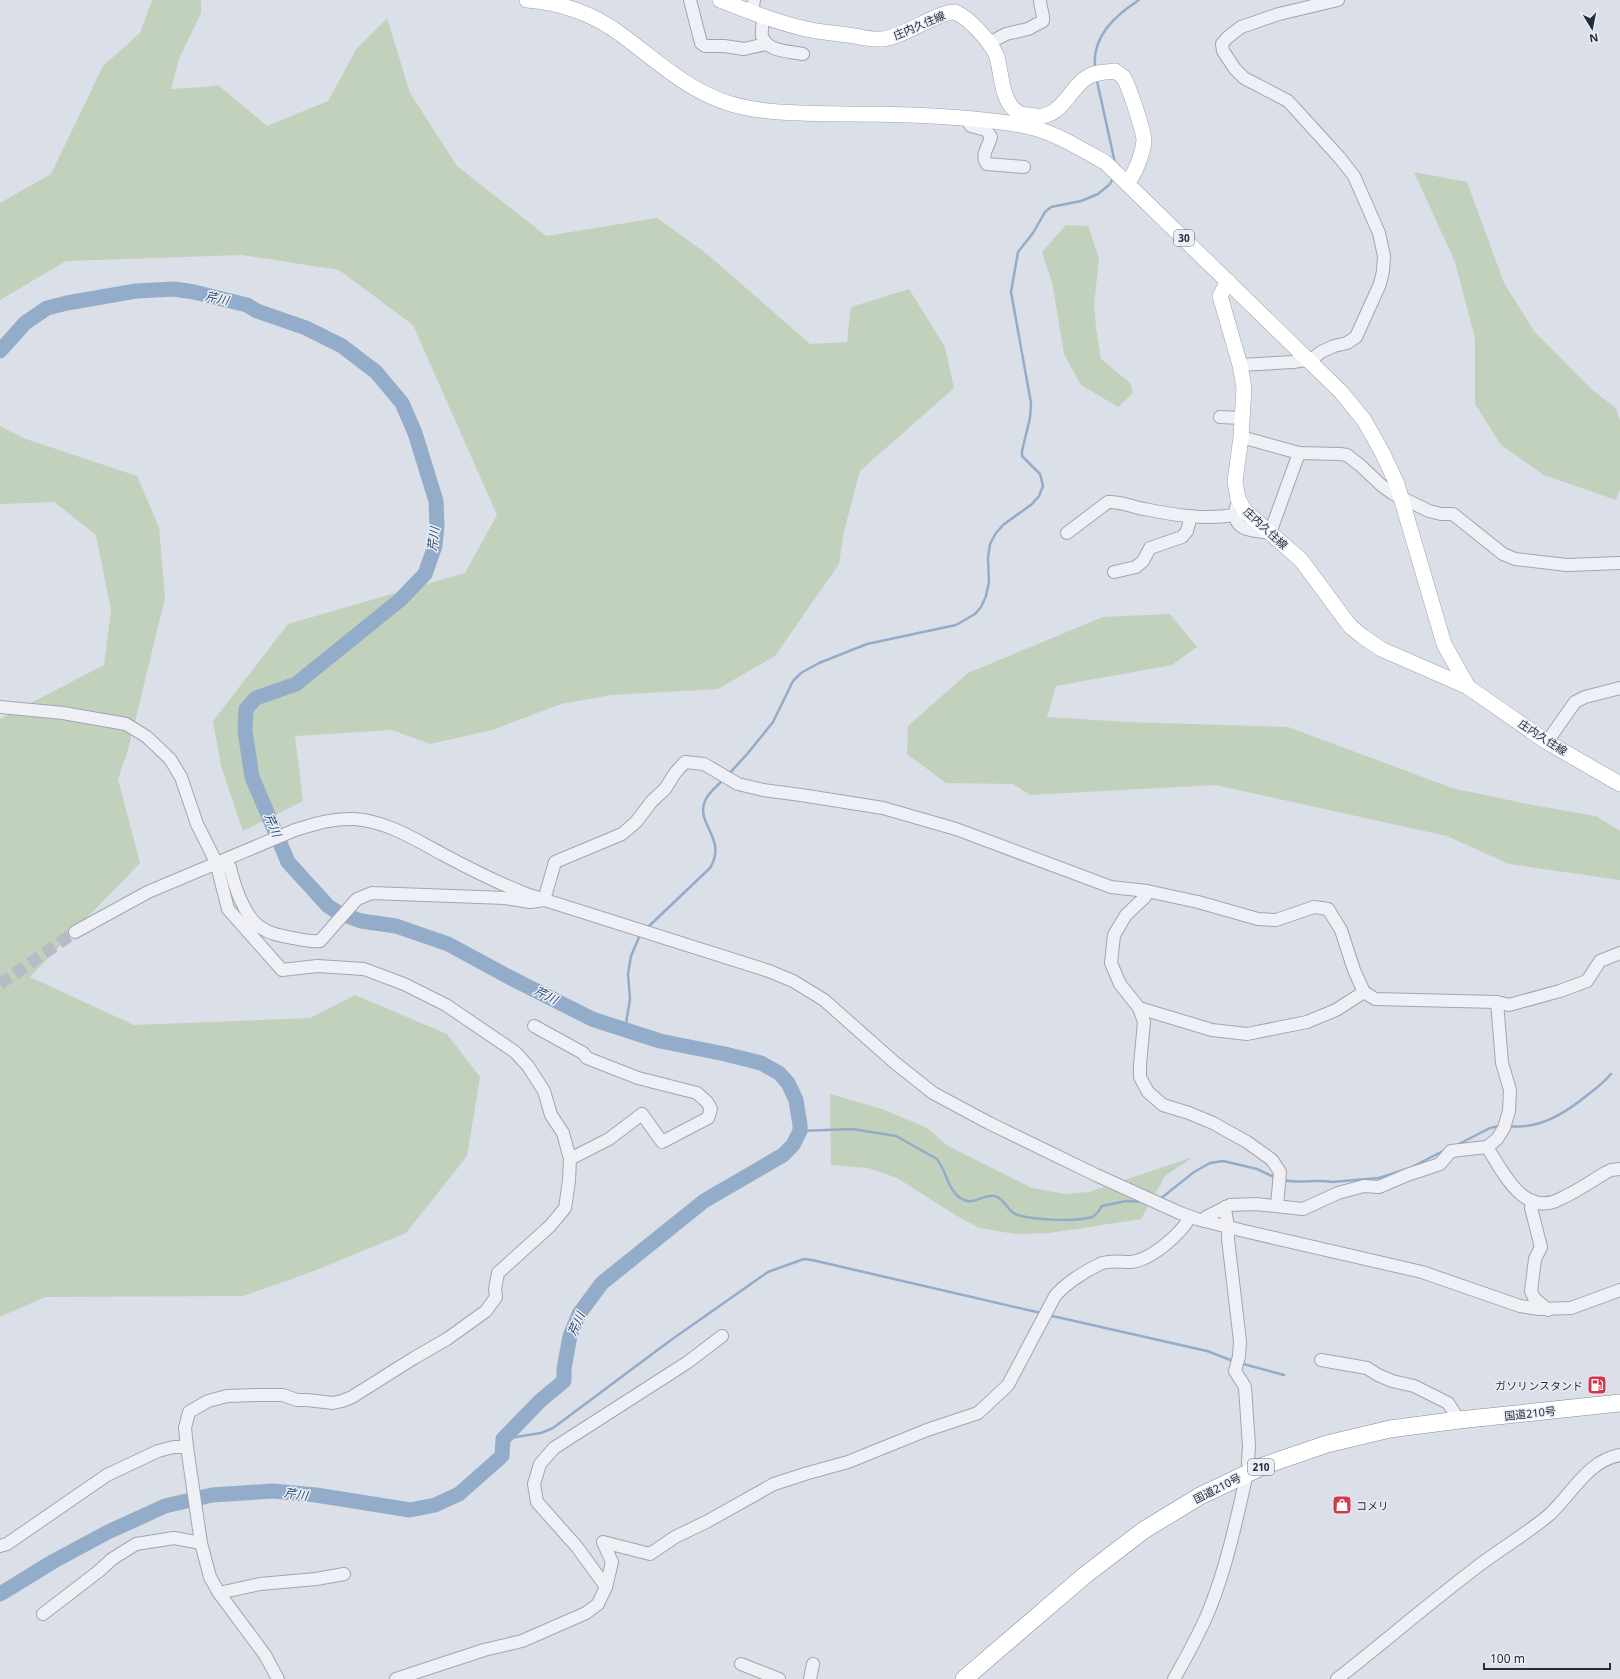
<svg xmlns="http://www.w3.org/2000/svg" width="1620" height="1679" font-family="'Noto Sans','Noto Sans JP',sans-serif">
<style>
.green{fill:#c1d1bc}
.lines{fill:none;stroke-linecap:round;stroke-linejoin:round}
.stream{stroke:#93acca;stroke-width:2.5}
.river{stroke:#93acca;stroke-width:15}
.minor-tunnel{stroke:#b6bbc5;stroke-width:12;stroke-dasharray:12 6;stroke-linecap:butt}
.minor-casing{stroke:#a0a6b1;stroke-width:14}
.major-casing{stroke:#9aa3b3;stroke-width:16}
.highway-casing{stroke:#828c9e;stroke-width:18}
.minor{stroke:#eef0f5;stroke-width:12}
.major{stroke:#fff;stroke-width:15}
.highway{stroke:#fff;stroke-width:17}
.labels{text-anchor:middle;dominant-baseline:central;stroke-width:3;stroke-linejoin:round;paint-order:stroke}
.shield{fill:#eaeef5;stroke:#5f6775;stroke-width:1}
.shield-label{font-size:10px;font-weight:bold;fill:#242d3e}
.street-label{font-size:11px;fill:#242d3e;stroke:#eaeef5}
.poi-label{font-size:11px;fill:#242d3e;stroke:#eaeef5;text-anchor:end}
.water-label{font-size:12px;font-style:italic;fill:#2c4a74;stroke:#eaeef5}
</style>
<rect width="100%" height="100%" fill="#dbdfe7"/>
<g class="green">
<path d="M152,0H201V13L179,59L171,89L204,87L218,85L267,126L328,101L357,48L387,18L410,93L457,166L546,236L657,218L707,254L810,344L847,342L851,307L909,289L945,347L954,388L860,471L844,531L839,564L775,656L718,689L611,695L561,704L492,730L430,744L392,730L295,736L303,801L243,831L221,766L213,721L288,624L465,573L497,515L413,325L339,270L242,255L66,261L0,300V203L51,174L103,66L140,33Z"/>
<path d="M1414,172L1467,182L1504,283L1534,331L1591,389L1616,408L1620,421V489L1616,500L1544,475L1501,445L1475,404V338L1455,262Z"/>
<path d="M1066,225L1088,226L1099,259L1094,305L1096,328L1101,359L1130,383L1133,393L1118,407L1081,385L1064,354L1052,282L1042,252Z"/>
<path d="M0,426L23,438L137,476L159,527L165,598L128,750L118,779L140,863L30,977L134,1025L310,1018L355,995L447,1034L480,1077L467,1156L406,1233L314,1271L243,1296L45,1297L0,1317V719L104,665L111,610L96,535L54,502L0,504Z"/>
<path d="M1170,614L1197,647L1172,665L1056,686L1047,717L1127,722L1288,727L1452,788L1532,805L1596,816L1620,831V880L1509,864L1447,836L1215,785L1030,795L1013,784L946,783L907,754L908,726L968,673L1103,617Z"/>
<path d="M830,1094L882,1109L927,1128L948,1146L1032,1188L1065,1194L1089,1192L1193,1157L1165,1176L1141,1219L1050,1233L1015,1234L980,1228L957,1216L897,1178L868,1168L831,1165Z"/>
</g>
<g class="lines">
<g class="stream">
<path d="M1095,66C1092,36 1116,15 1139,0"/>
<path d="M1097,81L1115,163"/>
<path d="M728,775L748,753L773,722L793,681L801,673L819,663L867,644L956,625L975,614L981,607L986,596L989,582L988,558L990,544L996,533L1003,525L1032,504L1039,496L1043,486L1040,474L1022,456V451L1030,418L1031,403L1011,292L1018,252L1033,233L1045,212L1051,207L1081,201L1098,194L1110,184L1113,178"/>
<path d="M647,928L710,868C728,839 695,824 705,801C708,793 717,786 723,780"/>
<path d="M625,1030L630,999L628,974L631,956L640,935"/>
<path d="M1509,1126C1540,1130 1567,1112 1590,1093C1598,1087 1605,1081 1611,1074"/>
<path d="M800,1131L852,1129L896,1136L937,1159C946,1170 948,1190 960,1198C973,1207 982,1194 995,1196C1005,1199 1007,1210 1015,1214C1029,1220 1077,1222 1092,1217C1097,1215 1099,1210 1102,1206L1126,1201L1145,1202"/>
<path d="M1457,1145L1490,1128L1500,1126"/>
<path d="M1283,1180C1299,1184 1316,1179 1332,1182L1379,1178L1410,1168L1447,1149"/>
<path d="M1160,1199L1194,1172L1210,1163L1223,1161L1257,1169L1276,1178"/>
<path d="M1048,1315L1207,1351L1233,1361"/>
<path d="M1240,1363L1284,1375"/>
<path d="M503,1439L541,1433L553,1428L671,1340L768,1272L804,1259L812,1260L1041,1313"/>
</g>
<path class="river" d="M0,351L25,323L47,308L67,303L136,291L174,289L194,292L247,305L257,311L306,328L342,346L376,372L402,403L415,433L436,501L437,525L435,546L425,574L400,600L296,684L256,698L246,709L245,731L252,777L288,862L328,906L339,913L361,921L396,926L448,944L507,976L592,1019L660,1041L725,1054L761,1063L779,1073L788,1083L796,1100L800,1125V1131L793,1145L783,1155L704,1201L602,1283L579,1314L570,1336L564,1369V1381L541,1400L503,1439L502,1456L459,1494L435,1505L410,1510L316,1495L273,1491L212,1495L165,1506L108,1532L54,1561L0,1594"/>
<path class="minor-tunnel" d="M0,984L75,932"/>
<defs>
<g id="minor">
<path d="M690,0L701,43L705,46H724L744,49L766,44"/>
<path d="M752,13L754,0"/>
<path d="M763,17C763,23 761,31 762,36C767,52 789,51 803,54"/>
<path d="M989,43L1006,34L1028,29L1043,21C1044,14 1040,8 1040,0"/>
<path d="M966,119L971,126L986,130L991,137C989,146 980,155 987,164L1024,167"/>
<path d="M1240,365L1293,362L1312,359L1321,352L1334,346L1347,343L1356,337L1380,284L1383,271L1384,256L1379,233L1354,176L1339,157L1288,101L1244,78L1235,69L1223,51L1222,44L1227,38L1241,27L1279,14L1338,0"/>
<path d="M1220,417L1242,418"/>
<path d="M1241,437L1299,453L1340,454L1347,455L1361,466L1381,485L1392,493L1429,511L1441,514H1453L1503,554L1515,559L1567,565L1620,563"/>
<path d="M1236,507C1231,532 1253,530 1270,533L1299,453"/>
<path d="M1067,533L1108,502C1120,501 1132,507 1144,509C1174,515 1205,520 1234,515"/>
<path d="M1114,572L1136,567L1143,561L1150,548L1182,537L1187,531L1191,516"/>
<path d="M0,707L63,713L126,724L147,737L170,759L181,777L197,824L216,862L228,909L282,970L317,966L364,969L404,984L446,1005L515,1052L528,1066L544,1091L551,1115L563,1133L570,1159L569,1181L565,1208L550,1226L498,1273L495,1289L496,1297L486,1311L447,1339L414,1358L352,1397L342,1401L333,1403L307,1400H297L283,1395H256L227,1396L208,1401L189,1412L185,1428L187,1447L201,1543L210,1577L219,1593L265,1655L278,1679"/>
<path d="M1547,742L1575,702L1585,697L1620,688"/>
<path d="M216,862L230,867C234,885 244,916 260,927C270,934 282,936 293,938C302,940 311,942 320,941L357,899L372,893L505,898L530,902L544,900L555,862L622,834L636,822L652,801L665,789L675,773L685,762L704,764L738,784L763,790L801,795L883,808L956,829L1111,887L1147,891L1198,902L1258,919L1276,920L1314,907L1328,909L1341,930L1354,970L1364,992L1375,999L1497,1002L1509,1005L1560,991L1587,981L1600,961L1620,953"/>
<path d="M1147,891L1145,897L1126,915L1114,935L1111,963L1120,984L1139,1008L1144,1022L1140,1065V1077L1148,1092L1163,1105L1189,1113L1213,1123L1247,1142L1272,1160L1280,1172L1277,1206"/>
<path d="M75,932L148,892L295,830C315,824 333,818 354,819C387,821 416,840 444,855C472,870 500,884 529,895L769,971L793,981L824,1000L894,1062L933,1093L989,1123L1096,1175L1180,1213L1197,1219L1244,1231L1422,1272L1520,1306L1539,1309L1571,1308L1620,1290"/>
<path d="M1139,1008L1212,1030L1247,1034L1307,1022L1336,1010L1364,992"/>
<path d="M534,1026L583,1053L587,1058L638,1078L697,1093L707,1102L711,1109L708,1118L662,1142L642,1114L609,1139L570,1159"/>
<path d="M1487,1147C1503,1172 1524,1218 1560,1199C1576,1192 1590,1182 1605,1173L1611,1170L1620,1169"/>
<path d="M1533,1203L1531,1208L1541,1247L1535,1259L1531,1291L1534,1298L1548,1310"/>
<path d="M1225,1207C1226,1218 1229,1228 1228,1239L1240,1341L1239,1356L1235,1371L1245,1387L1249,1446L1248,1463L1251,1471"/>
<path d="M1204,1221L1206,1217L1230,1205L1256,1204L1303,1209L1338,1193L1364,1186L1379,1187L1407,1175L1440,1164L1451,1151L1487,1147L1497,1139L1504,1128L1509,1111L1510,1090L1502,1063L1497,1002"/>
<path d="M1321,1360L1367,1368L1378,1375L1392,1381L1414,1386L1448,1403L1459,1420"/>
<path d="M0,1546L7,1544L107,1475L158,1451L174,1447H187"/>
<path d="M606,1587L577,1547L537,1502L534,1484L540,1464L554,1448L688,1362L722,1336"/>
<path d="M219,1593L260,1584L316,1579L344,1574"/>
<path d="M43,1614L99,1571L112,1559L136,1544L174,1538L201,1543"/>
<path d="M741,1664L779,1679"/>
<path d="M396,1679L484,1650L522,1641L586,1613L598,1604L606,1587L612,1562L603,1542L650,1554L675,1537L708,1521L774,1484L808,1473L848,1462L927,1430L978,1413L1008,1385L1055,1296C1065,1284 1085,1271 1100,1264C1110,1260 1120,1262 1130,1262C1150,1261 1181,1234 1190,1217"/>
<path d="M810,1679L813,1664"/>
<path d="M1174,1679C1187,1656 1200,1633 1210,1608C1227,1565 1237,1518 1247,1473"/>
<path d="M1337,1679C1383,1643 1427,1605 1473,1570C1497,1551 1525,1535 1549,1515C1572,1494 1587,1461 1620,1455"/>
</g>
<g id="major">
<path d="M527,0C560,2 593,14 619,33C655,59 687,91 731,104C769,115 812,113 852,114C889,114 926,115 963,118C986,120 1011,122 1034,128C1059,135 1083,150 1106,163L1341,392L1364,420L1382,452L1397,484L1444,644L1468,687L1547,742L1620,784"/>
<path d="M720,0C748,11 776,22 806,29C819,32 834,33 848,35C858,36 870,40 881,39C901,39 945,7 957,13C970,19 992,43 997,57C1002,74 1001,106 1021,114C1025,115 1031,115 1035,116C1061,119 1068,90 1086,78C1094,72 1106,72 1115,71C1118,73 1121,75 1123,77C1128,83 1144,132 1144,141C1143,152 1135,175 1127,183"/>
<path d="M1228,281L1220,296L1240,365L1244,388L1241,437L1235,481L1238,499L1245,511L1301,560L1350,626L1362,636L1381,649L1468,687"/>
</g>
<path id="highway" d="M964,1679L1084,1576L1144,1530L1200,1496L1263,1466L1327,1444L1390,1429L1459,1420L1620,1403"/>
</defs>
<use href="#minor" class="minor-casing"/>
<use href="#major" class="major-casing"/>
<use href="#highway" class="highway-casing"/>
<use href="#minor" class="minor"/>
<use href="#major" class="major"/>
<use href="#highway" class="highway"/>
</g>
<defs>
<symbol id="fuel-square" viewBox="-11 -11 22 22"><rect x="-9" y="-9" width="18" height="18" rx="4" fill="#d63649" stroke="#eaeef5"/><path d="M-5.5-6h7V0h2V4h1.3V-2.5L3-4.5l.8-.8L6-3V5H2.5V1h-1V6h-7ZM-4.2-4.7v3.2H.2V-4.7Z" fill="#fff"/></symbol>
<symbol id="shop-square" viewBox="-11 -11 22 22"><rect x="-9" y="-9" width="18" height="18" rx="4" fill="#d63649" stroke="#eaeef5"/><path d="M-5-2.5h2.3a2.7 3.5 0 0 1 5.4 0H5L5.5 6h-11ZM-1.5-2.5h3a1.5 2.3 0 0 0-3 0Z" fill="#fff"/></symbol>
</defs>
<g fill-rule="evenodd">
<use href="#fuel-square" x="1586" y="1374" width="22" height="22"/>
<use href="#shop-square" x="1331" y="1494" width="22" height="22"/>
</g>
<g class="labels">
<g class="shield">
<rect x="1174" y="230" width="20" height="16" rx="3"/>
<rect x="1248" y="1459" width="26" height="16" rx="3"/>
</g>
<g class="shield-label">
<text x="1184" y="238">30</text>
<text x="1261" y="1467">210</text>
</g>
<g class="street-label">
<text transform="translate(919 25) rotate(-23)">庄内久住線</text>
<text transform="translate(1266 528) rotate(43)">庄内久住線</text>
<text transform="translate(1543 737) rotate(33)">庄内久住線</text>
<text transform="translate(1530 1413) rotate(-6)">国道210号</text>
<text transform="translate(1217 1488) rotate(-27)">国道210号</text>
</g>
<g class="poi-label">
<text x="1583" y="1385">ガソリンスタンド</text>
<text x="1356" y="1505" text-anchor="start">コメリ</text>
</g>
<g class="water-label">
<text transform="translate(217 298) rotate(12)">芹川</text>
<text transform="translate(433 539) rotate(-83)">芹川</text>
<text transform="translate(273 825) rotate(67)">芹川</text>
<text transform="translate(546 995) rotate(27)">芹川</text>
<text transform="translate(576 1324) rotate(-66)">芹川</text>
<text transform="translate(296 1494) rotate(8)">芹川</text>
</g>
</g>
<g transform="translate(1592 28) rotate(170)" stroke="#eaeef5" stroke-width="3" paint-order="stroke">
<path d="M0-3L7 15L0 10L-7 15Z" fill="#242d3e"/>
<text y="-6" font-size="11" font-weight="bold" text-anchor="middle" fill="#242d3e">N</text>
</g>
<path d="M1484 1663v6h126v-6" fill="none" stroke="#242d3e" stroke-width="2"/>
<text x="1490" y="1663" font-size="12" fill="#242d3e" stroke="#eaeef5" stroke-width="3" paint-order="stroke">100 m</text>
</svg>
